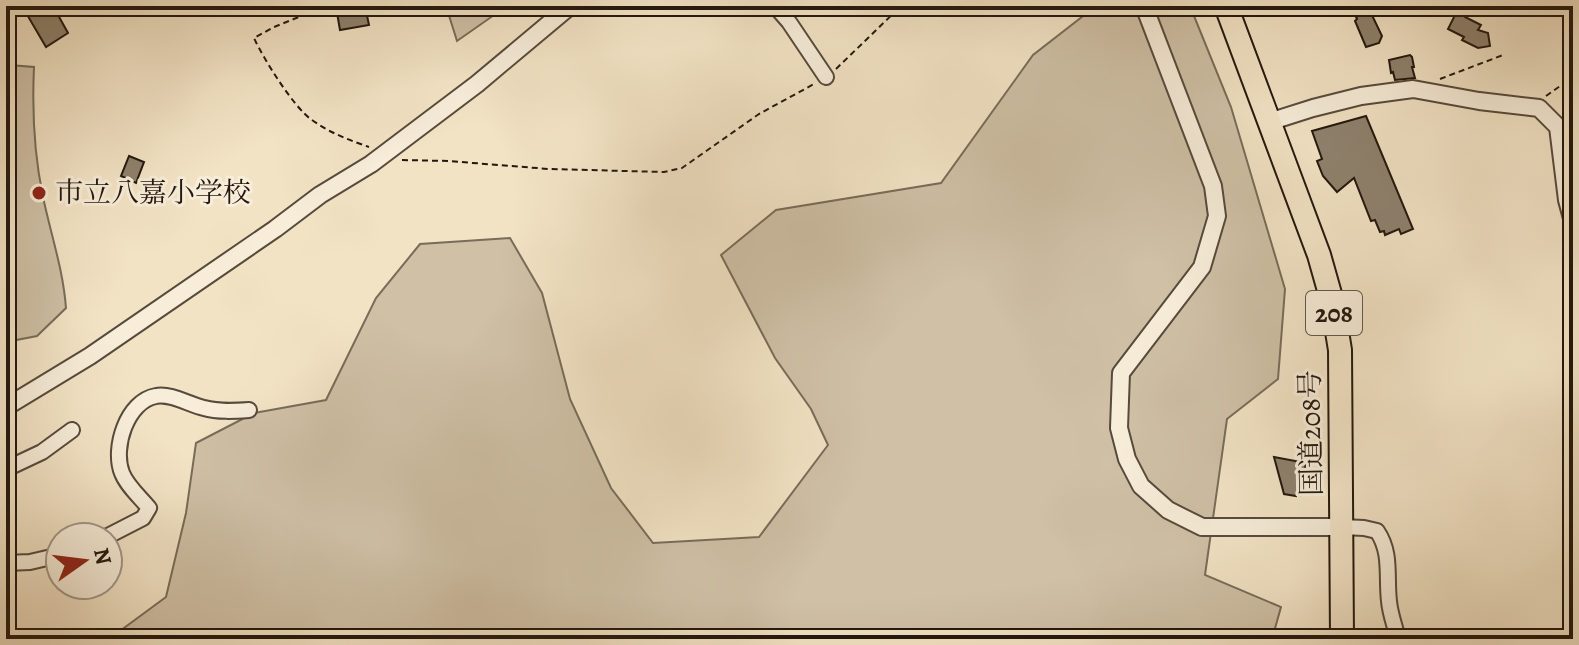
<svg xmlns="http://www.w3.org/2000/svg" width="1579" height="645" font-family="Alegreya,'Noto Serif JP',serif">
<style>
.green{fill:#cfc0a6;stroke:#786c5a;stroke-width:2}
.building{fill:#8e816d;stroke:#22170e;stroke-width:2}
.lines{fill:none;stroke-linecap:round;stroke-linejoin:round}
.minor-casing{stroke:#564a3c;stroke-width:18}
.tertiary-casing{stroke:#564a3c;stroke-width:20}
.trunk-casing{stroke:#22170e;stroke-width:26}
.path{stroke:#22170e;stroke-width:2;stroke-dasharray:6 4;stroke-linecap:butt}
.minor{stroke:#f7edd9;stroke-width:14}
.tertiary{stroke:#f7edd9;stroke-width:16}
.trunk{stroke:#f2e3c5;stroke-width:22}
.poi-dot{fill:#8f2418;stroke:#f7edd9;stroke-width:3}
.labels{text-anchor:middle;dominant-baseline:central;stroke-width:6;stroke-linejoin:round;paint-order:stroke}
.shield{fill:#f7edd9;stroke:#62574b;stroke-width:2}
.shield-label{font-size:26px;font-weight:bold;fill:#22170e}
.poi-label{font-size:28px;fill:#22170e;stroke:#f7edd9;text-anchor:start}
.street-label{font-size:28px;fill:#22170e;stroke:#f7edd9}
</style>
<rect width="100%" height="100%" fill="#f2e3c5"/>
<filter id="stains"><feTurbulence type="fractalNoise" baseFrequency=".0025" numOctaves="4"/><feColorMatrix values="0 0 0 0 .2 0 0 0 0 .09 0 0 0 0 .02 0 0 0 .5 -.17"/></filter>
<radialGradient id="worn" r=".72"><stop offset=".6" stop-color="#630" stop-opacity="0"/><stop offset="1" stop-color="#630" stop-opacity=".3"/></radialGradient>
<g class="green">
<path d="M446,6H507L457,41Z"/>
<path d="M1096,6H1190L1231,107L1285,289L1278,379L1227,419L1205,575L1281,607L1272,639H109L166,597L186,513L196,443L254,413L326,400L376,298L420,244L510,238L542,293L570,399L611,488L653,543L759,537L828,445L811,409L775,358L721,255L776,210L941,183L1033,55Z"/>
<path d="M9,65L34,67C32,110 34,154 43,197C51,235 63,269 66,308L37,336L6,342V70Z"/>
</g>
<g class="building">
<path d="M22,6H53L68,33L46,47Z"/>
<path d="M342,6H365L369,25L340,30L336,7Z"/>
<path d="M1459,7L1467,11L1465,17L1481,25L1478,30L1488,33L1490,46L1478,48L1462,40L1464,37L1448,29Z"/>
<path d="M1370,11L1382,36L1379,43L1366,47L1355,21L1357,19L1356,17Z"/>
<path d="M1410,55L1412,57L1414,67H1412L1415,78L1395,80L1393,72L1391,73L1389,60Z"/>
<path d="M1366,116L1413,229L1401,234L1399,229L1385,235L1384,231L1380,232L1375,220L1371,221L1354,178L1337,192L1323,176L1317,161L1322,159L1312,131Z"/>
<path d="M129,156L144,162L136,183L121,176Z"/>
<path d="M1274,457L1306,463L1300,495L1296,494V496L1284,494Z"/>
</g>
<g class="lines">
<defs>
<g id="minor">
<path d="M775,6L789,22L826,77"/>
<path d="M6,469L42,452L72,430"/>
<path d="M1342,527L1364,528L1377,531C1392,553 1386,576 1389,601C1390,614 1395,626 1398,639"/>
<path d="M106,537L143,518L149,508C140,497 127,486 122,473C112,448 127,401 156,396C171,393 190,405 204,408C218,412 234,411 249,410"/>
<path d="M6,563L30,562L60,555"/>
</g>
<g id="tertiary">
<path d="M1144,6L1213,186L1217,216L1202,267L1121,373L1119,428L1127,459L1141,486L1168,510L1202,527H1342"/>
<path d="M1269,122L1313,108L1361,96L1413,89L1479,101L1539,108L1558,127L1567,200L1573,222"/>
<path d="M6,407L90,356L275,229L320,195L371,164L477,84L570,6"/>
</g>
<path id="trunk" d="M1226,6L1319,255L1332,301L1340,350L1342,639"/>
</defs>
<use href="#minor" class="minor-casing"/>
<use href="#tertiary" class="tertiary-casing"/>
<use href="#trunk" class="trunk-casing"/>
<g class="path">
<path d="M326,6L274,27L254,38C263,58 294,108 312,120C330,133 349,140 369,147"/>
<path d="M836,69L901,6"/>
<path d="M1440,79L1503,55"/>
<path d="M1546,96L1573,77"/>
<path d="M402,160L448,161L549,169L664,172L682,168L759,114L814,84"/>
</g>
<use href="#minor" class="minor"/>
<use href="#tertiary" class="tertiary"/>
<use href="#trunk" class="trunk"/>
</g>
<circle class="poi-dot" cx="39" cy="193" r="8"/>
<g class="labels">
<rect class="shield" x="1306" y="291" width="56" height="44" rx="6"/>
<g class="shield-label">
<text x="1334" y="313">208</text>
</g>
<g class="poi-label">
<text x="55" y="193">市立八嘉小学校</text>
</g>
<g class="street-label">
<text transform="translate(1311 433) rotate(-91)">国道208号</text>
</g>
</g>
<rect width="1579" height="645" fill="none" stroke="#f2e3c5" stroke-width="32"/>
<rect x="8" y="8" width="1563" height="629" fill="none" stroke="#22170e" stroke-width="4"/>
<rect x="16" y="16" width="1547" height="613" fill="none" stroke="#22170e" stroke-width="2"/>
<g transform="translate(84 561) rotate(76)"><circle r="38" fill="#f7edd9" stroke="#a29788" stroke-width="2"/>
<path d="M0-6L14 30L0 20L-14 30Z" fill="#8f2418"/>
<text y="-12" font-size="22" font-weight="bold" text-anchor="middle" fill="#22170e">N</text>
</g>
<rect width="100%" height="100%" filter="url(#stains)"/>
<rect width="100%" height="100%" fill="url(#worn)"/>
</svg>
